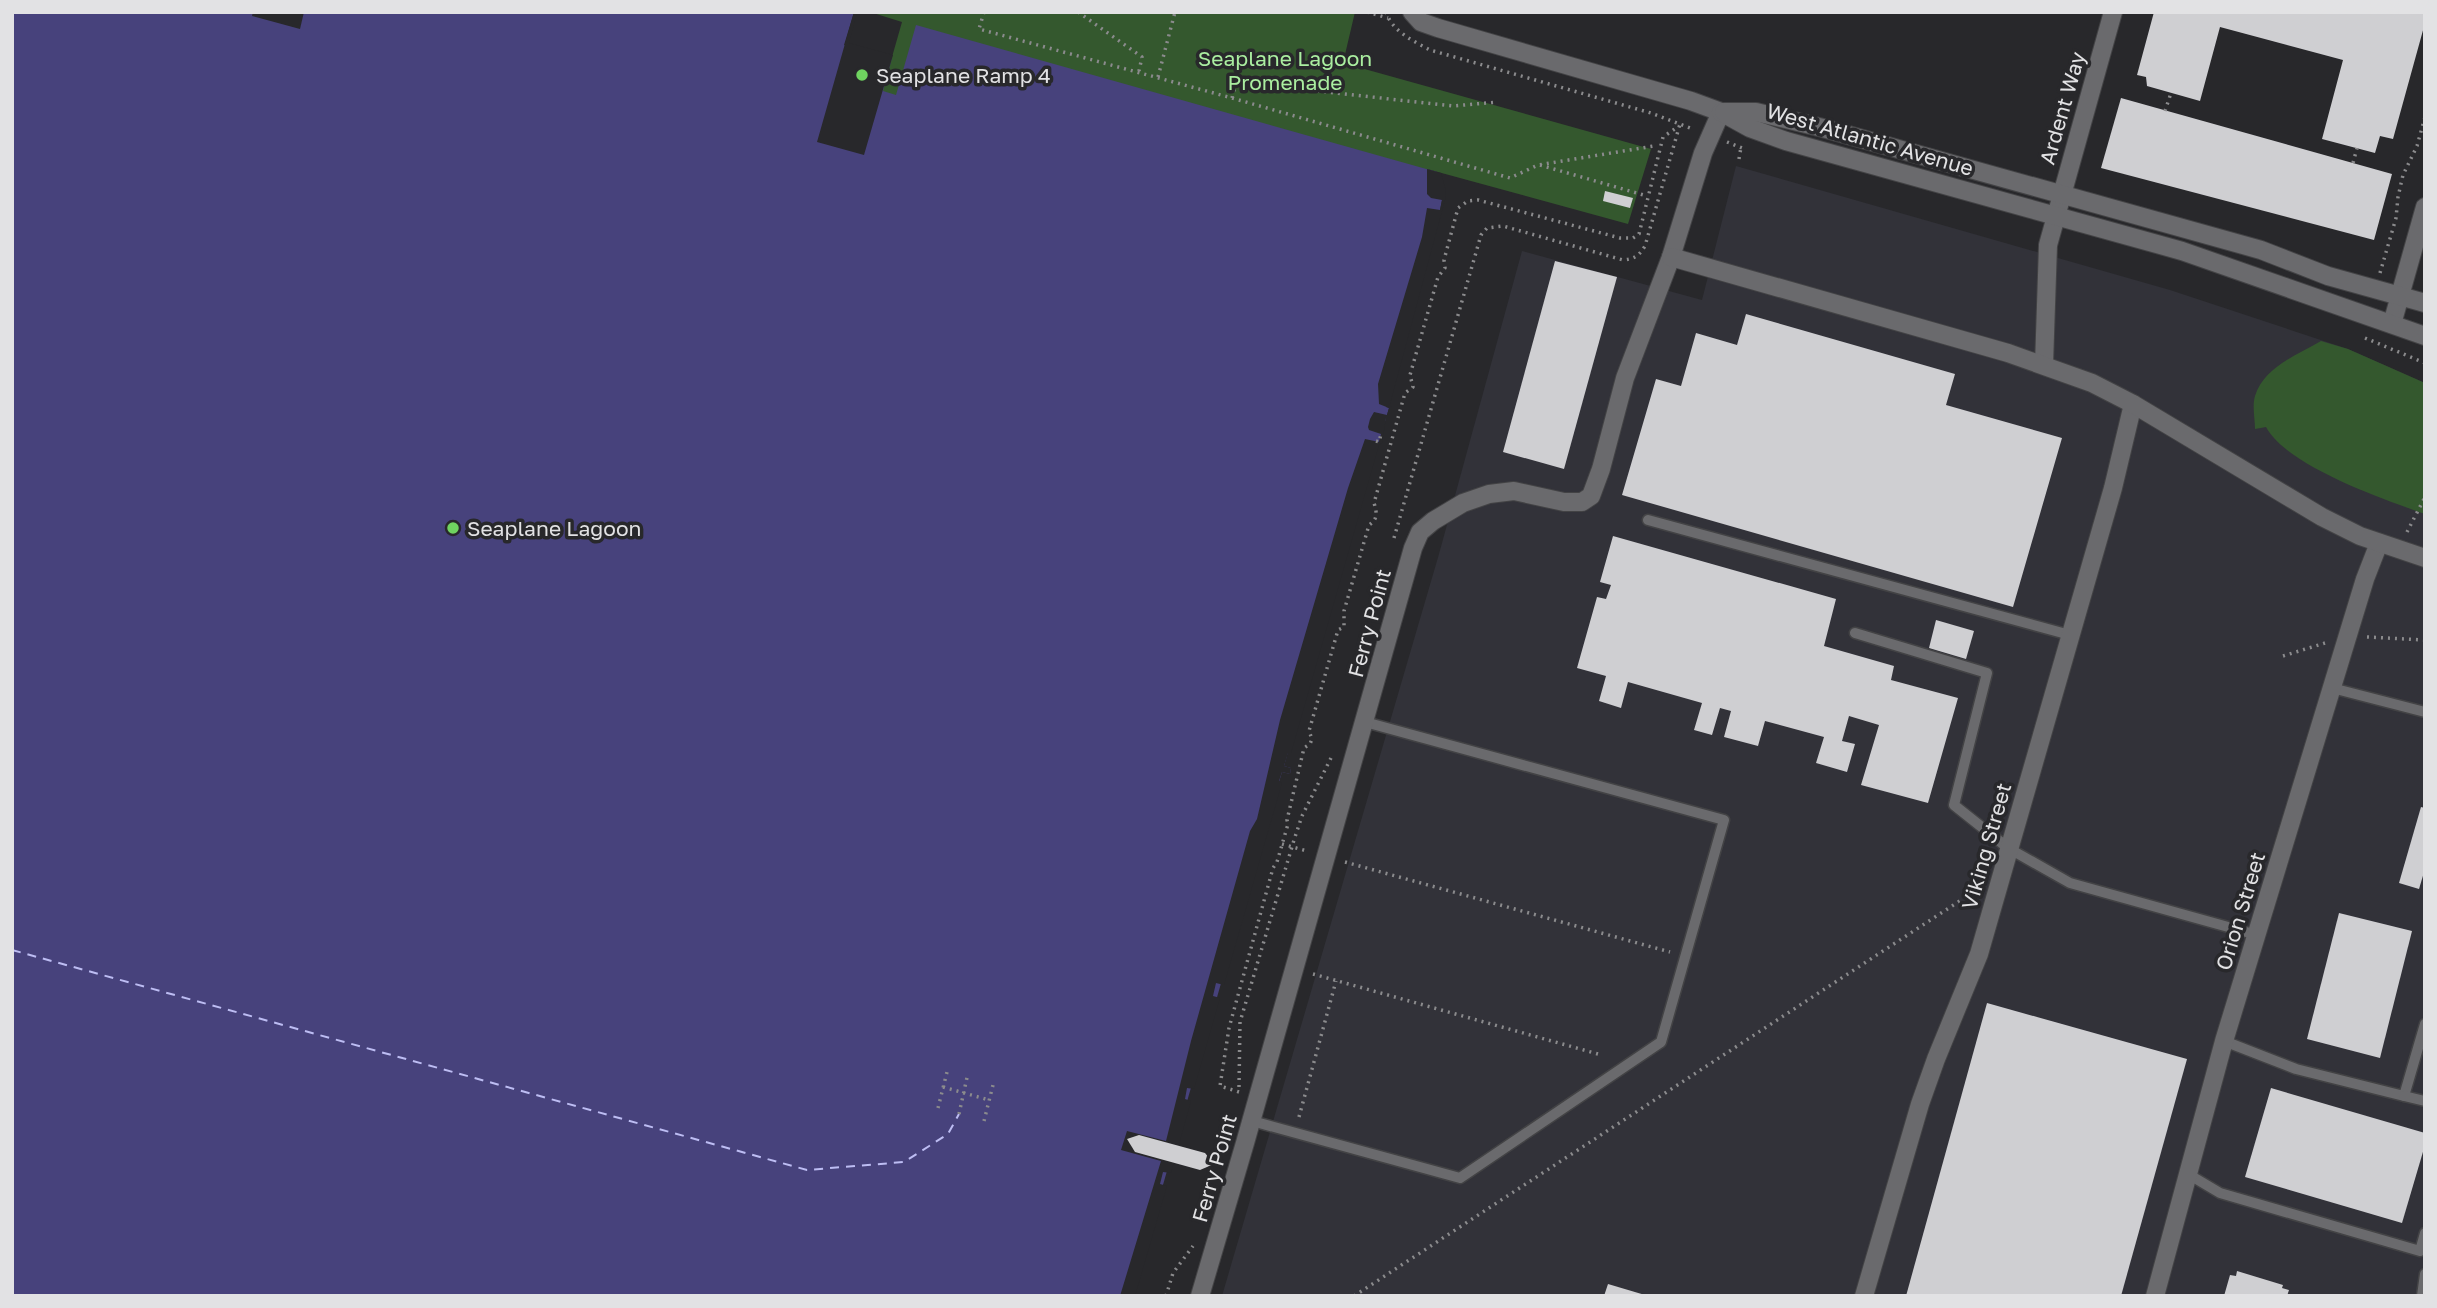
<svg xmlns="http://www.w3.org/2000/svg" width="2437" height="1308" font-family="'Golos Text',sans-serif">
<style>
.built{fill:#323239}
.green{fill:#34582e}
.water{fill:#47427c}
.pier{fill:#28282b}
.lines{fill:none;stroke-linecap:round;stroke-linejoin:round}
.ferry{stroke:#bdbdf3;stroke-width:2;stroke-dasharray:9 7;stroke-linecap:butt}
.building{fill:#cfcfd2}
.service-casing{stroke:#434345;stroke-width:13}
.minor-casing{stroke:#434345;stroke-width:20}
.tertiary-casing{stroke:#434345;stroke-width:20}
.path{stroke:#8b8b8d;stroke-width:3.5;stroke-dasharray:2 5;stroke-linecap:butt}
.service{stroke:#6a6a6d;stroke-width:10}
.minor{stroke:#6a6a6d;stroke-width:18}
.tertiary{stroke:#6a6a6d;stroke-width:18}
.poi-dot{fill:#6fd360;stroke:#28282b;stroke-width:2.5}
.labels{text-anchor:middle;dominant-baseline:central;stroke-width:7;stroke-linejoin:round;paint-order:stroke}
.park-label{font-size:21px;fill:#aaeea0;stroke:#28282b}
.poi-label{font-size:21px;fill:#e2e2e4;stroke:#28282b;text-anchor:start}
.street-label{font-size:21px;fill:#e2e2e4;stroke:#28282b}
</style>
<rect width="100%" height="100%" fill="#28282b"/>
<path class="built" d="M1736,166L2170,290L2348,349L2425,383V1296H1222L1439,554L1522,251L1702,300Z"/>
<g class="green">
<path d="M870,12H1355L1343,63L1651,149L1628,224L1427,169L1440,210L878,106L902,22Z"/>
<path d="M2321,341L2348,349L2425,383V514C2383,499 2287,466 2266,427L2255,429C2255,419 2252,406 2255,396C2264,367 2297,355 2321,341Z"/>
</g>
<path class="water" d="M12,12H854L844,45L892,58L883,91L896,95L916,25L1437,172L1442,200L1440,210L1386,407L1389,408L1379,442H1376L1284,766L1291,768L1290,774L1282,772L1279,782L1131,1296H12Z"/>
<g class="pier">
<path d="M253,12H304L300,29L252,16Z"/>
<path d="M854,12L857,13L849,43L893,55L864,155L817,142Z"/>
<path d="M1427,169L1441,173L1446,191L1445,200L1390,404L1392,409L1390,417L1386,418L1382,443L1379,445L1291,753H1288L1284,766L1291,768L1290,774L1282,772L1279,781L1282,783L1224,985L1216,983L1213,996L1220,998L1194,1089L1187,1088L1185,1099L1191,1101L1171,1173L1163,1172L1160,1184L1167,1186L1135,1296H1120L1161,1161L1121,1150L1127,1131L1166,1141L1191,1041L1250,831L1257,819L1280,720L1348,488L1365,439L1379,442L1381,434L1369,430L1368,427L1370,419L1374,412L1387,415L1389,408L1379,404L1378,384L1422,237L1427,208L1440,210L1442,200L1431,198L1427,194Z"/>
</g>
<g class="lines">
<path class="ferry" d="M12,950L807,1170L904,1162L948,1134L959,1114"/>
</g>
<g class="building">
<path d="M2154,12H2425V23L2393,139L2380,136L2375,153L2322,139L2343,60L2220,27L2200,101L2147,86L2146,77L2137,75Z"/>
<path d="M2121,98L2392,174L2374,240L2101,168Z"/>
<path d="M1605,191L1633,198L1630,208L1603,201Z"/>
<path d="M1555,261L1617,277L1564,469L1503,452Z"/>
<path d="M1746,314L1955,374L1946,405L2062,438L2013,607L1622,495L1656,379L1681,386L1696,333L1737,345Z"/>
<path d="M1613,536L1836,599L1824,646L1894,666L1891,680L1958,698L1928,803L1861,785L1879,725L1849,716L1842,741L1855,744L1847,772L1816,763L1824,737L1765,721L1758,746L1724,737L1731,711L1720,708L1712,735L1694,730L1702,703L1628,682L1621,708L1599,701L1606,676L1577,668L1597,597L1606,599L1611,585L1600,582Z"/>
<path d="M1936,620L1974,631L1966,659L1929,648Z"/>
<path d="M2421,807L2425,808V869L2419,889L2399,883Z"/>
<path d="M2339,913L2412,931L2380,1058L2307,1039Z"/>
<path d="M1987,1003L2187,1059L2121,1296H1906Z"/>
<path d="M2271,1088L2425,1133V1145L2402,1223L2245,1177Z"/>
<path d="M1139,1135L1205,1153L1214,1164L1200,1170L1135,1152L1127,1139Z"/>
<path d="M2237,1271L2283,1285L2282,1288L2289,1290L2287,1296H2224L2230,1275L2236,1276Z"/>
<path d="M1608,1284L1645,1295V1296H1604Z"/>
</g>
<g class="lines">
<defs>
<g id="service">
<path d="M1648,520L2070,635"/>
<path d="M1855,633L1987,673L1954,805L2008,848L2070,883L2257,935"/>
<path d="M2332,688L2425,712"/>
<path d="M2224,1041L2296,1069L2404,1096L2425,1024"/>
<path d="M2404,1096L2425,1101"/>
<path d="M1252,1121L1460,1178L1661,1042L1724,820L1365,722"/>
<path d="M2188,1174L2220,1193L2420,1251L2425,1233"/>
<path d="M2422,1296L2425,1274"/>
</g>
<g id="minor">
<path d="M2392,324L2425,207"/>
<path d="M2044,365L2048,245L2113,12"/>
<path d="M1200,1296L1245,1143L1413,548L1420,532L1433,521L1463,503L1489,494L1514,491L1564,502H1582L1591,496L1601,469L1625,378L1671,257L1703,153L1721,112L1691,101L1438,28L1421,22L1412,12"/>
<path d="M1864,1296L1920,1104L1936,1059L1979,954L2113,488L2133,404"/>
<path d="M2155,1296L2224,1041L2365,579L2379,543"/>
</g>
<g id="tertiary">
<path d="M1721,112L1750,128L1786,141L2182,251L2425,336"/>
<path d="M1724,112H1756L1823,128L2261,250L2328,276L2425,303"/>
<path d="M1671,257L2008,353L2092,383L2133,404L2322,517L2360,536L2425,558"/>
</g>
</defs>
<use href="#service" class="service-casing"/>
<use href="#minor" class="minor-casing"/>
<use href="#tertiary" class="tertiary-casing"/>
<g class="path">
<path d="M984,12L979,29L1232,98L1510,178L1538,165L1654,146"/>
<path d="M1078,12L1142,57L1139,71"/>
<path d="M1367,12L1388,18"/>
<path d="M1386,12C1392,31 1413,41 1430,50L1651,113L1693,129"/>
<path d="M1158,77L1175,12"/>
<path d="M1232,98L1236,82L1453,106L1498,102"/>
<path d="M2165,111L2171,93"/>
<path d="M1727,142L1742,148"/>
<path d="M1739,159L1741,147"/>
<path d="M2353,163L2357,148"/>
<path d="M1540,165L1647,196"/>
<path d="M2380,273L2396,218L2398,197L2403,175L2417,146L2425,117"/>
<path d="M2365,338L2425,363"/>
<path d="M1376,441L1379,442L1381,434L1379,433"/>
<path d="M2407,532L2425,497"/>
<path d="M1394,538L1481,235L1487,228L1503,226L1623,260C1634,259 1639,256 1645,246L1680,124"/>
<path d="M2367,637L2425,640"/>
<path d="M2283,656L2325,643"/>
<path d="M1282,844L1307,851"/>
<path d="M1345,862L1670,952"/>
<path d="M1313,974L1598,1054"/>
<path d="M943,1087L989,1100"/>
<path d="M1239,1087L1240,1022L1294,840L1302,816L1331,758"/>
<path d="M1239,1092L1220,1086L1229,1028L1273,868L1277,862L1288,824L1287,820L1304,748L1310,744L1312,739L1309,731L1338,630L1344,627V611L1369,525C1378,519 1377,513 1374,503L1405,393L1413,387L1410,375L1438,277L1445,268L1444,260L1458,208L1468,201L1478,200L1620,238H1633L1639,234L1663,137L1679,126"/>
<path d="M938,1108L948,1068"/>
<path d="M959,1114L968,1073"/>
<path d="M1299,1117L1336,981"/>
<path d="M984,1121L994,1081"/>
<path d="M1166,1296L1173,1273L1193,1246"/>
<path d="M1354,1296L1978,889"/>
</g>
<use href="#service" class="service"/>
<use href="#minor" class="minor"/>
<use href="#tertiary" class="tertiary"/>
</g>
<g class="poi-dot">
<circle cx="862" cy="75" r="7"/>
<circle cx="453" cy="528" r="7"/>
</g>
<g class="labels">
<g class="park-label">
<text x="1285" y="58">Seaplane Lagoon<tspan x="1285" dy="24">Promenade</tspan></text>
</g>
<g class="poi-label">
<text x="876" y="75">Seaplane Ramp 4</text>
<text x="467" y="528">Seaplane Lagoon</text>
</g>
<g class="street-label">
<text transform="translate(2062 108) rotate(-74)">Ardent Way</text>
<text transform="translate(1870 139) rotate(16)">West Atlantic Avenue</text>
<text transform="translate(1369 623) rotate(-75)">Ferry Point</text>
<text transform="translate(1986 846) rotate(-74)">Viking Street</text>
<text transform="translate(2240 911) rotate(-73)">Orion Street</text>
<text transform="translate(1214 1168) rotate(-74)">Ferry Point</text>
</g>
</g>
<rect width="2437" height="1308" fill="none" stroke="#e2e2e4" stroke-width="28"/>
</svg>
